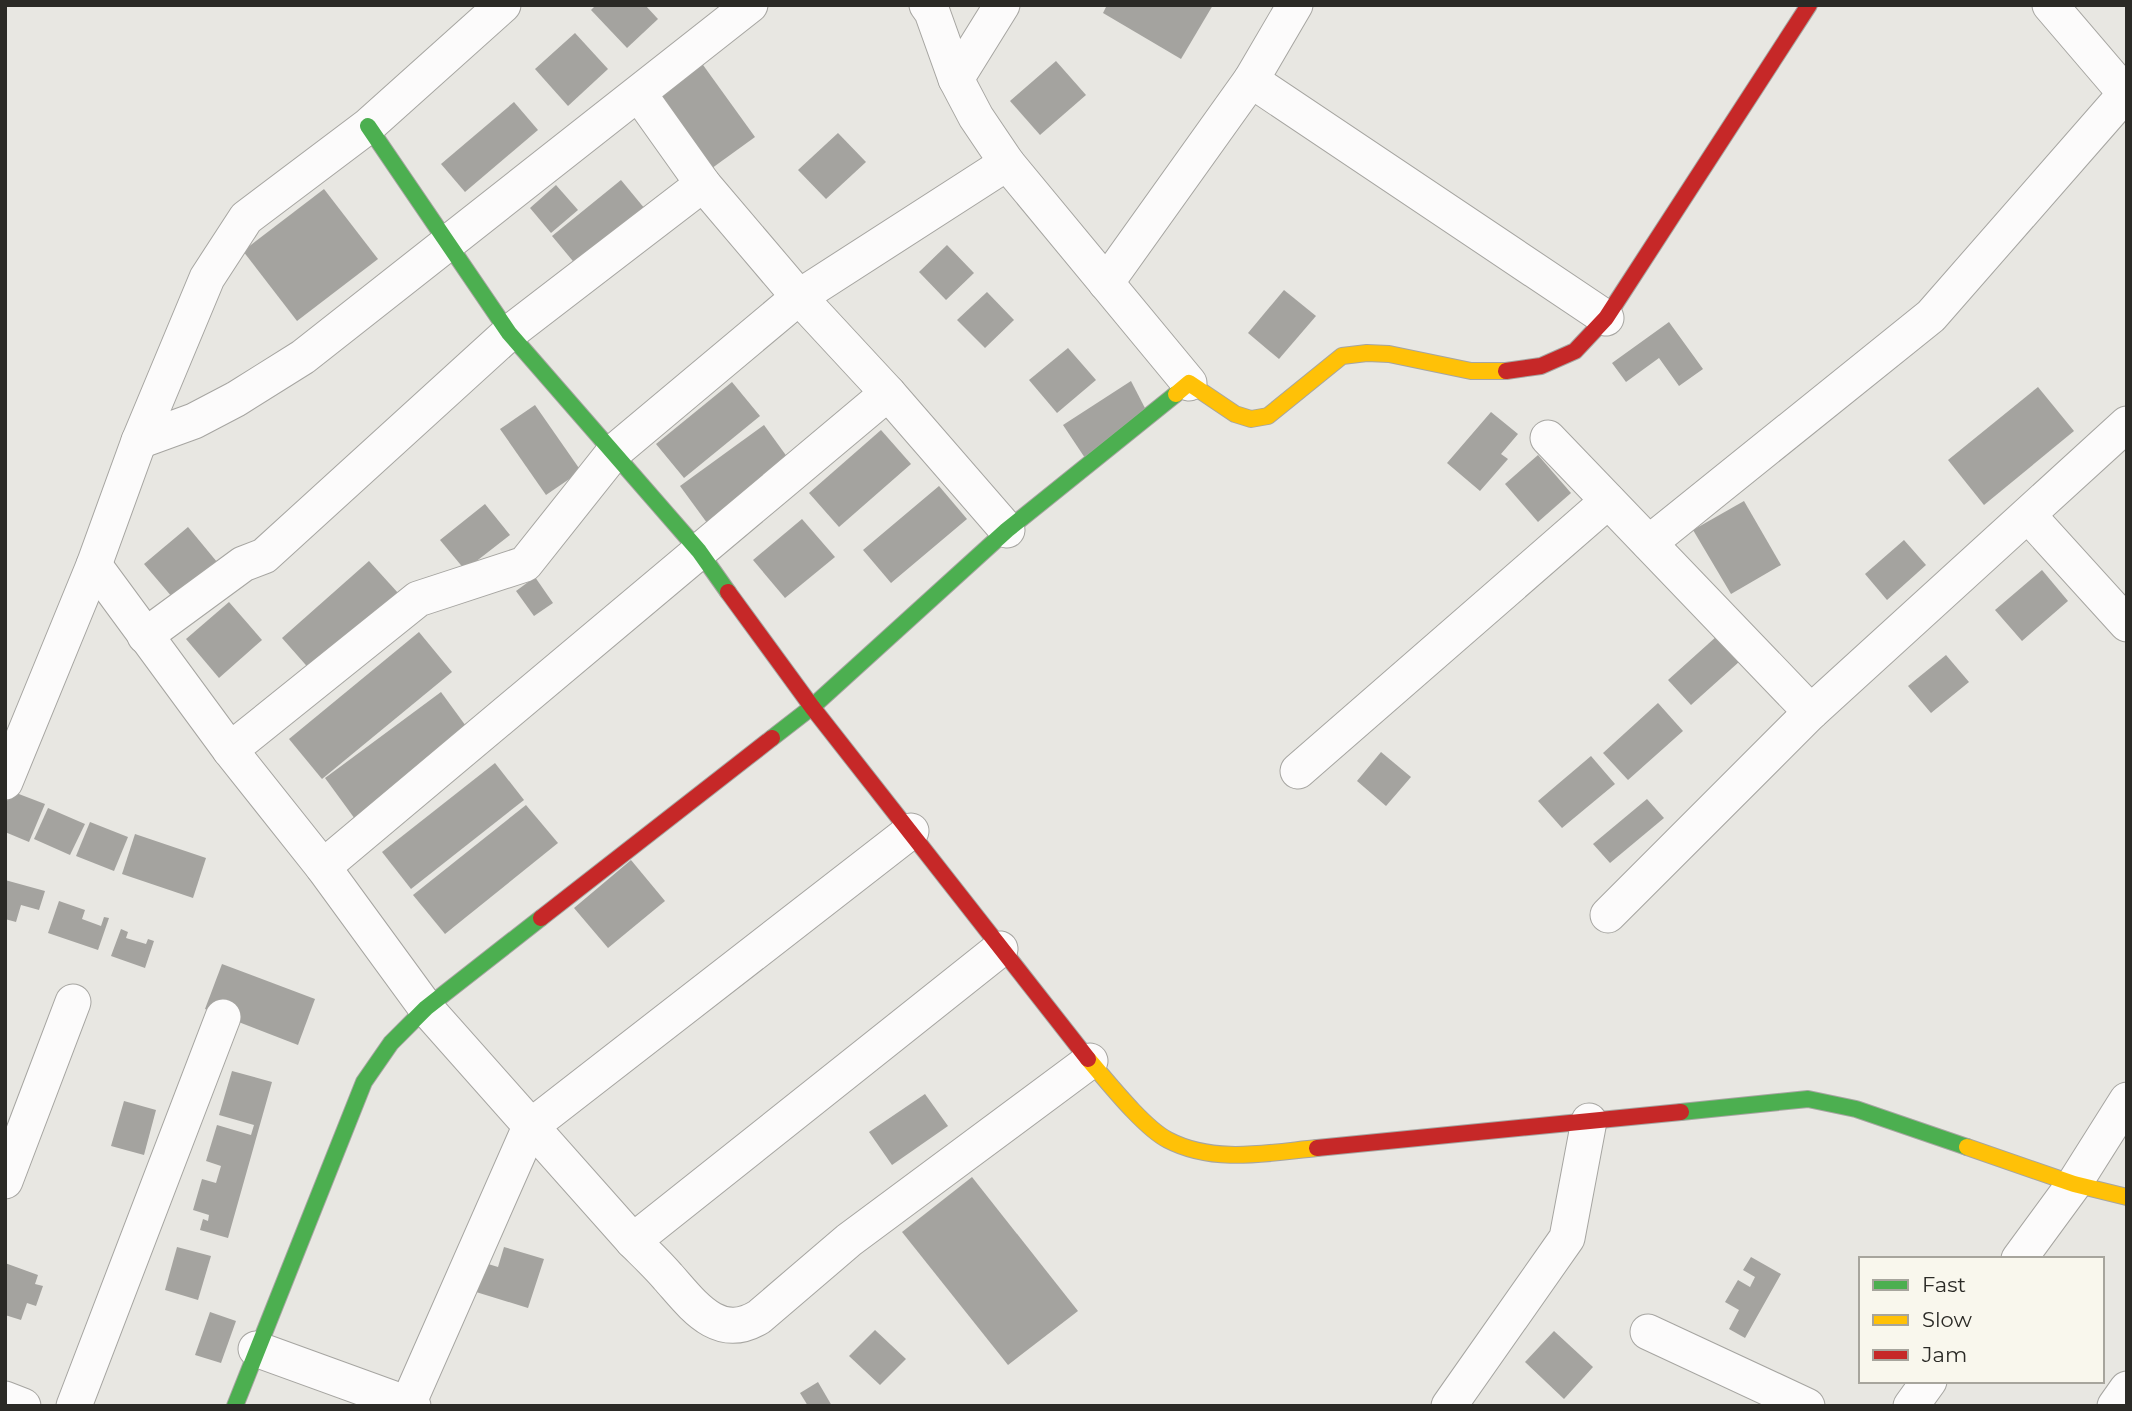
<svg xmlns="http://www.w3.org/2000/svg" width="2132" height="1411" font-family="Montserrat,sans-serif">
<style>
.building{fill:#a4a39f}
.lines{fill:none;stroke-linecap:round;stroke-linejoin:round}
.street-casing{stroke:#a6a5a1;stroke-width:37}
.fast-casing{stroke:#a6a5a1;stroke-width:18}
.slow-casing{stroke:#a6a5a1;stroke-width:18}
.jam-casing{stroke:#a6a5a1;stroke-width:18}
.street{stroke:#fcfbfb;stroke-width:35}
.fast{stroke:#4caf50;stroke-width:16}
.slow{stroke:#ffc107;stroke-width:16}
.jam{stroke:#c62828;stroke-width:16}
</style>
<rect width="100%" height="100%" fill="#e8e7e2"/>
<g class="building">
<path d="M596,5H645L658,19L627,48L591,10Z"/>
<path d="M1107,5H1213L1181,59L1103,13Z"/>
<path d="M575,33L608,69L568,106L535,69Z"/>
<path d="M698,58L755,137L708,171L651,93Z"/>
<path d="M1056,61L1086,95L1040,135L1010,101Z"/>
<path d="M514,102L538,130L465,192L441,164Z"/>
<path d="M838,133L866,162L826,199L798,170Z"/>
<path d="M621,180L650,215L582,272L552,236Z"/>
<path d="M556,185L578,210L551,233L530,208Z"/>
<path d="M324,189L378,259L297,321L243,251Z"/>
<path d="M947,245L974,273L946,300L919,272Z"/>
<path d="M1284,290L1316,316L1279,359L1248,333Z"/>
<path d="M987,292L1014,320L985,348L957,320Z"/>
<path d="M1669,322L1703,369L1679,386L1659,358L1626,382L1612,363Z"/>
<path d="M1068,348L1096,380L1057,413L1029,380Z"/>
<path d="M1131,381L1147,412L1085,458L1063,425Z"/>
<path d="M732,382L760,416L684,478L656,444Z"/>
<path d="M2038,387L2074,431L1984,505L1948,460Z"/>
<path d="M535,405L581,471L546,495L500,429Z"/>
<path d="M1491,412L1518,434L1501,454L1508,459L1480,491L1447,463Z"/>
<path d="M764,425L793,465L710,527L680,486Z"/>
<path d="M881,430L911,464L839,527L809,493Z"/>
<path d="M1538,455L1571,493L1538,522L1505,484Z"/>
<path d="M939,486L967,519L891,583L863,550Z"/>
<path d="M1744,501L1781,565L1731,594L1693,530Z"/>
<path d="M485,504L510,535L465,570L440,540Z"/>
<path d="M802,519L835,557L785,598L753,560Z"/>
<path d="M188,527L222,568L178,604L144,564Z"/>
<path d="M1904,540L1926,565L1887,600L1865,574Z"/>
<path d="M369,561L399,594L312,672L282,638Z"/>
<path d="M2042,570L2068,601L2022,641L1995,610Z"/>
<path d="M535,577L553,603L534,616L516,591Z"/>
<path d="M229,602L262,640L219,678L186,639Z"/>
<path d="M419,632L452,672L322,779L289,739Z"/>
<path d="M1717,636L1740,661L1691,705L1668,680Z"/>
<path d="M1946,655L1969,682L1931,713L1908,686Z"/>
<path d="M441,692L471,733L355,819L325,778Z"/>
<path d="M1658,703L1683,731L1628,780L1603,753Z"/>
<path d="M1381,752L1411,777L1386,806L1357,781Z"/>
<path d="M1591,756L1615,784L1562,828L1538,801Z"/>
<path d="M495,763L524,800L411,889L382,852Z"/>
<path d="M11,791L45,804L29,842L5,832V806Z"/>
<path d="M1647,799L1664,818L1610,863L1593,844Z"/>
<path d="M526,805L558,843L445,934L413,895Z"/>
<path d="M48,808L85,824L70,855L34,839Z"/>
<path d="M90,822L128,837L114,871L76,856Z"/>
<path d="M135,834L206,858L193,898L122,874Z"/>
<path d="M631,860L665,901L608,948L574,908Z"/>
<path d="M5,880L45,891L39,910L21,905L16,922L5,919Z"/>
<path d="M59,901L85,910L82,919L101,926L104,917L109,918L98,950L48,933Z"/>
<path d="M121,929L128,932L126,938L146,944L148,939L154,941L145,968L111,956Z"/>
<path d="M222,964L315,999L298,1045L205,1009Z"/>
<path d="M232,1071L272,1082L228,1238L200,1230L203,1219L208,1221L209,1215L193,1210L202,1179L216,1183L221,1166L206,1161L217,1125L251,1135L254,1125L219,1115Z"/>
<path d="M925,1094L948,1126L892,1165L869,1132Z"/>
<path d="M124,1101L156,1110L144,1155L111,1146Z"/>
<path d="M972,1177L1078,1311L1008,1365L902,1232Z"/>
<path d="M177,1247L211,1256L198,1300L165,1290Z"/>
<path d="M504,1247L544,1259L528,1308L476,1292L485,1263L498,1267Z"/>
<path d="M1751,1257L1781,1274L1745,1338L1729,1329L1739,1310L1725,1302L1738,1280L1750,1287L1755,1277L1743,1270Z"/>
<path d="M5,1263L38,1275L35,1284L43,1286L36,1306L27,1303L21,1320L5,1315Z"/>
<path d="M210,1312L236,1321L221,1363L195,1355Z"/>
<path d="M875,1330L906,1359L880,1385L849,1356Z"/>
<path d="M1554,1331L1593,1367L1564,1399L1525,1362Z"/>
<path d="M818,1382L832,1406H808L800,1393Z"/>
</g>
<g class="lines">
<defs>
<g id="street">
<path d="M927,5L932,12L956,79L976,117L1007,163L1189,383"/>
<path d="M2050,5L2127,95"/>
<path d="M956,79L1002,5"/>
<path d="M1251,80L1606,318"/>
<path d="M639,94L703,184L799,297L888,393L1007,530"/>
<path d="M1106,283L1251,80L1295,5"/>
<path d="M1548,438L1811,712"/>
<path d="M139,441L194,421L236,399L303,357L750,5"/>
<path d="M2028,515L2127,624"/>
<path d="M1649,543L1931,316L2127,92"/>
<path d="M94,565L230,750L323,867L426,1008L633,1241C645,1253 657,1264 668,1277C693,1305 718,1342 759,1317L849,1240L1090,1061"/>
<path d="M145,636L243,564L264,556L509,333L703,184"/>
<path d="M230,750L418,599L525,564L614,452L799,297L1007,163"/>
<path d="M1298,771L1608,501"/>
<path d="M5,782L94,565L139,441L207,278L246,218L368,126L503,5"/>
<path d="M323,867L888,393"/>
<path d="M1608,915L1811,712L2127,424"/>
<path d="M5,1181L73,1002"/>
<path d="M633,1241L1000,949"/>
<path d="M2019,1259L2074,1184L2127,1100"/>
<path d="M1648,1332L1807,1406"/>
<path d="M256,1349L413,1406"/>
<path d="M5,1399L23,1406"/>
<path d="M408,1404L530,1127L911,831"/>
<path d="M74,1406L223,1017"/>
<path d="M1449,1406L1567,1238L1589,1121"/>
<path d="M1911,1406L1929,1381"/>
<path d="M2115,1406L2127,1389"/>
</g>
<g id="fast">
<path d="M368,126L509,333L699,551L728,592"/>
<path d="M772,738L812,707L1007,530L1176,394"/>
<path d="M1681,1112L1808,1099L1856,1109L1967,1147"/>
<path d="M235,1406L364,1082L391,1043L426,1008L541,918"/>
</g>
<g id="slow">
<path d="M1176,394L1189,383L1235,414L1251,419L1268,416L1342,356L1367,353L1389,354L1471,371H1506"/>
<path d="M1088,1059C1107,1081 1143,1127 1168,1140C1214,1164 1267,1153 1317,1148"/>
<path d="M1967,1147L2074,1184L2127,1197"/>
</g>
<g id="jam">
<path d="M1506,371L1541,366L1575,351L1606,318L1809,5"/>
<path d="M728,592L812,707L1088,1059"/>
<path d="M541,918L772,738"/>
<path d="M1317,1148L1681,1112"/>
</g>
</defs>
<use href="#street" class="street-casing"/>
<use href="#fast" class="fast-casing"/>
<use href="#slow" class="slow-casing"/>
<use href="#jam" class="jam-casing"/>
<use href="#street" class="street"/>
<use href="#fast" class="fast"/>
<use href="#slow" class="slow"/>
<use href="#jam" class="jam"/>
</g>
<rect width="2132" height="1411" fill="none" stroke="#2b2a26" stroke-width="14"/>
<rect x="1859" y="1257" width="245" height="126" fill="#f9f7ed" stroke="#a7a59d" stroke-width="2"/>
<rect x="1873" y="1280" width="35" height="10" fill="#4caf50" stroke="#a7a59d" stroke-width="2"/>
<text x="1922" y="1292" font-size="21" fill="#2b2a26">Fast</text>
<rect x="1873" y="1315" width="35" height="10" fill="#ffc107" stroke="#a7a59d" stroke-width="2"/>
<text x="1922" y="1327" font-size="21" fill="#2b2a26">Slow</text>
<rect x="1873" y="1350" width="35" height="10" fill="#c62828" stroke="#a7a59d" stroke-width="2"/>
<text x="1922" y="1362" font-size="21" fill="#2b2a26">Jam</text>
</svg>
